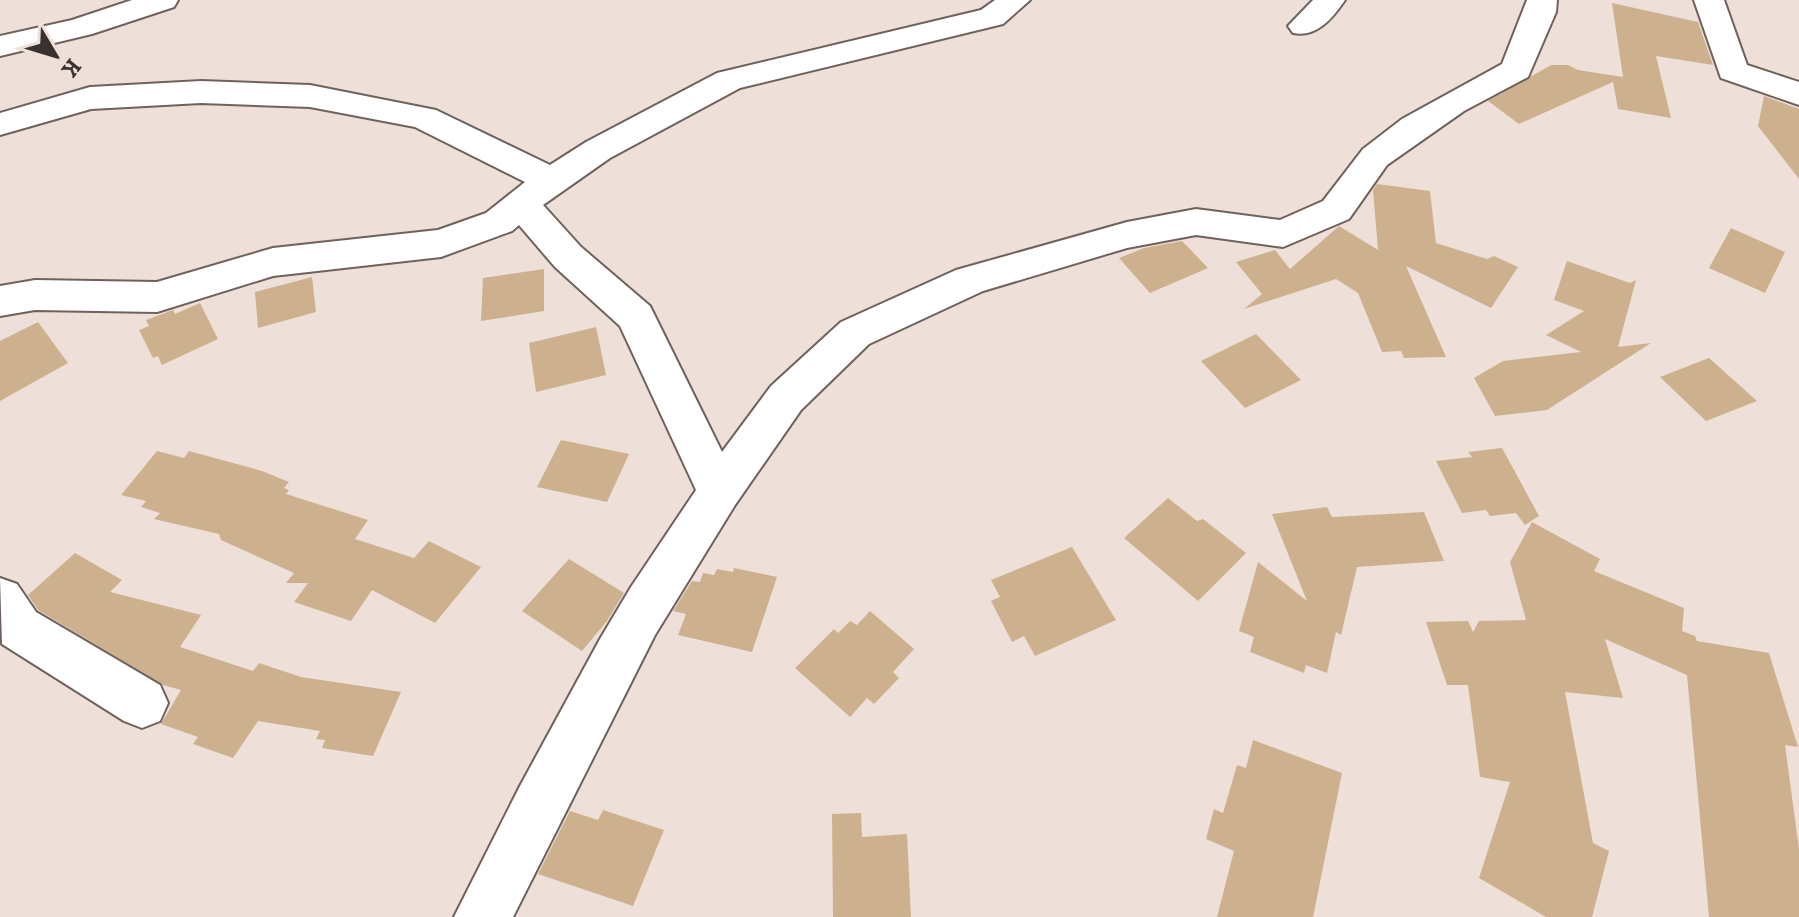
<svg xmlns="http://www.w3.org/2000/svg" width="1799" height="917" font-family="Bitter,serif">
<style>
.building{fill:#cdb18f}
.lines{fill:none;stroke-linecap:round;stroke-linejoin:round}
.minor-casing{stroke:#6f615c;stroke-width:4}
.minor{fill:#fff;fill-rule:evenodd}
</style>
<rect width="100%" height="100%" fill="#efdfd9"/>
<g class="building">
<path d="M1612,3L1698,22L1713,65L1656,56L1671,118L1618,109L1613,82L1519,124L1488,101L1551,65H1568L1578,70L1623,77Z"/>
<path d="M1764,96L1799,109V179L1758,126Z"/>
<path d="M1377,184L1430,191L1436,243L1487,259L1494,256L1518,267L1491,308L1406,266L1446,357L1404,358L1401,351L1382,352L1358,293L1336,279L1244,309L1262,294L1236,262L1275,250L1290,269L1339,226L1378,250L1373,190Z"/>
<path d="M1731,228L1785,252L1765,293L1709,268Z"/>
<path d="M1182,241L1208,268L1150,293L1119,258L1144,248Z"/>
<path d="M1567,261L1630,283L1636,280L1618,347L1651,343L1547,410L1495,416L1474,378L1503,361L1581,352L1546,335L1584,311L1554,300Z"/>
<path d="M544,269V311L481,321L483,278Z"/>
<path d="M312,277L316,312L258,328L255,292Z"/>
<path d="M200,303L218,339L162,365L158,356L153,358L139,330L149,326L146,320L173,310L175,314Z"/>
<path d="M38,322L68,363L0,401V341Z"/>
<path d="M596,327L606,375L536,392L529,343Z"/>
<path d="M1256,334L1301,380L1245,408L1201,361Z"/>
<path d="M1709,358L1757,401L1706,421L1660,377Z"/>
<path d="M561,440L629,454L607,502L537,487Z"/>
<path d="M1502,448L1539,516L1525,525L1516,513L1490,516L1486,510L1462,513L1436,461L1472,457L1468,452Z"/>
<path d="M157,451L184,458L189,451L262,471L289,482L284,488L289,490L286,494L368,520L355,539L414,558L429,541L481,567L435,623L372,590L351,621L294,602L308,583H286L294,573L221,540L219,534L154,519L160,513L141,507L146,501L121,495Z"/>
<path d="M1168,498L1197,521L1203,519L1246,553L1198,601L1124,538Z"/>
<path d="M1327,507L1332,517L1424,512L1444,561L1357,567L1341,635L1336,632L1327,673L1306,665L1304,673L1250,652L1254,637L1239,631L1258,562L1307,601L1272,514Z"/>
<path d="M1532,522L1600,559L1594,571L1684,608L1682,631L1695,636L1697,641L1769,653L1798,747L1785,745L1799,849V917H1709L1687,675L1605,639L1623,698L1565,692L1593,843L1609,851L1592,917H1546L1479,878L1510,782L1480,777L1468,685H1447L1426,622L1468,621L1473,632L1479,621L1526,620L1510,562Z"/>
<path d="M1072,547L1116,620L1035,656L1024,636L1012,642L991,601L1000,597L991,580Z"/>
<path d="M75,553L122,580L110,592L201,615L180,647L253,671L259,663L301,677L401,692L373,756L322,748L325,740L316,739L320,731L258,721L233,758L193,744L198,737L161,724L181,690L163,685L38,610L28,595Z"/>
<path d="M569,559L624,593L607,621L582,651L522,611Z"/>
<path d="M734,568L777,577L752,652L678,635L686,614L673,611L692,581L700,582L703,573L714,575L717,569L733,572Z"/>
<path d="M870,611L914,649L893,672L899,678L874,704L867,698L850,717L795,668L834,629L838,633L850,621L857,625Z"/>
<path d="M1253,740L1342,773L1313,917H1217L1234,851L1206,839L1214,809L1223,813L1237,765L1246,768Z"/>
<path d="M603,810L664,830L633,906L538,874L570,811L598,820Z"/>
<path d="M861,813L862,837L907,834L911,917H833L832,814Z"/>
</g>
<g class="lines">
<defs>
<g id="minor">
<path d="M132,0H178L174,7L92,34L0,56V36L72,20Z"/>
<path d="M995,0H1030L1003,24L740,88L610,158L543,205L581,247L650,306L722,452L771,386L841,322L956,270L1127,222L1196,209L1280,220L1323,201L1363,149L1402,119L1502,64L1527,0H1557L1556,12L1528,77L1464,111L1387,165L1349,219L1283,247L1196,235L1127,248L983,291L869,344L801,410L735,505L655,635L513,917H454L520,786L600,639L631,587L696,490L620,326L555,267L519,225L512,231L441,257L273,276L157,312L35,310L0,316V286L35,280L157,282L273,248L438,230L486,213L525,182L415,127L310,107L201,103L91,109L0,135V113L90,87L201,81L310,85L436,110L550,165L586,142L717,73L981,10Z"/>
<path d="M1313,0H1345C1333,18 1316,38 1293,33L1288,26Z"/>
<path d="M1694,0H1724L1747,65L1799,82V105L1721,78Z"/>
<path d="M0,578L17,584L36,612L160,685L168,703L160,721L142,728L124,721L2,644Z"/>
</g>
</defs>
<use href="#minor" class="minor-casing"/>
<use href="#minor" class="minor"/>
</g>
<g transform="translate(56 56) rotate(128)" stroke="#efdfd9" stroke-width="6" paint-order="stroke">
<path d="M0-6L14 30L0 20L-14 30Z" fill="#38312f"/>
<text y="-12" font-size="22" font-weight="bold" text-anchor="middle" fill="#38312f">K</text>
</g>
</svg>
